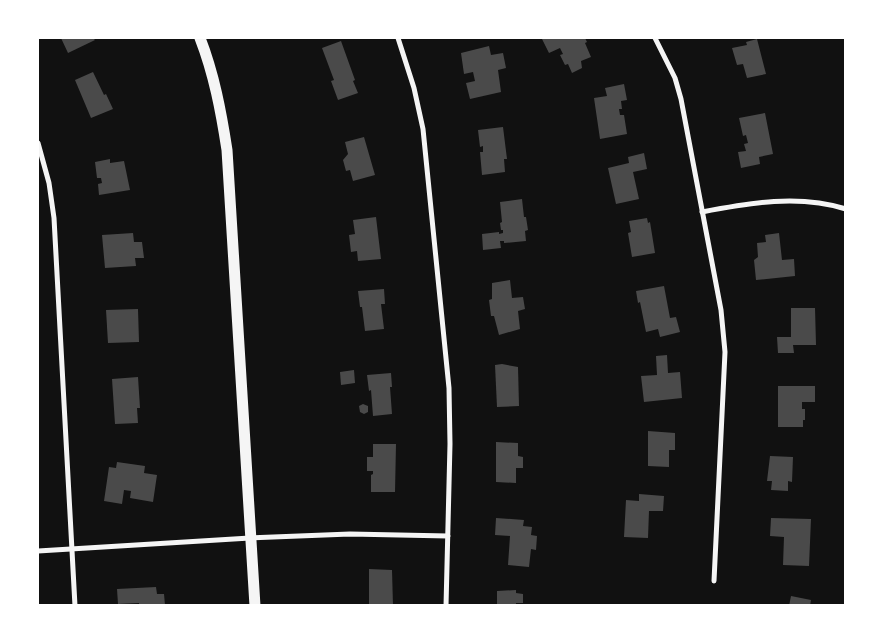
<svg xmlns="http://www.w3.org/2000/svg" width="883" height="643" font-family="'Noto Serif',serif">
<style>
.building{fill:#4a4a4a}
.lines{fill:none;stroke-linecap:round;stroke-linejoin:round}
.minor{stroke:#f5f5f5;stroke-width:5}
.primary{stroke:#f5f5f5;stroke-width:11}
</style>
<rect width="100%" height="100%" fill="#111"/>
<g class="building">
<path d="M61,38H93L95,40L68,53Z"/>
<path d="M545,38H585L587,42L585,43L591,57L581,61L582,68L572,73L568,64L565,65L560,55L563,54L560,48L549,53L542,39Z"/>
<path d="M757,39L766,74L747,78L743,64L737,65L732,48L747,45L746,42Z"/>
<path d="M341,41L355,80L353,81L358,93L338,100L331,81L334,80L322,48Z"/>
<path d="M489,46L491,55L503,53L506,68L498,70L501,92L470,99L466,83L475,81L473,72L464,74L461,53Z"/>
<path d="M93,72L104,95L106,94L113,109L91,118L75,80Z"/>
<path d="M624,84L627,100L621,101L622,109H619L620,115H624L627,134L600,139L594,98L607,96L605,88Z"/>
<path d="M765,113L773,154L759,157L760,164L741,168L738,152L746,151L744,144L748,143L746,135L743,136L739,118Z"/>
<path d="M503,127L507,159H504L505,172L482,175L480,152H483V146L480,147L478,130Z"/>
<path d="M364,137L375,175L353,181L350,170L346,171L343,160L348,154L345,142Z"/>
<path d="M644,153L647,169L633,172L639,199L616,204L608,168L629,163L628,157Z"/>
<path d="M110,159V163L124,161L130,190L99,195L98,184L102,183L101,178H97L95,162Z"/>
<path d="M522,199L524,217H526L528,230L525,231L526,241L504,243V241H500L501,248L483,250L482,234L499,232V234L503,233V230H501L500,223L502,222L500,202Z"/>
<path d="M376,217L381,259L358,261L357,251L351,252L349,235L355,234L353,220Z"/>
<path d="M647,218L648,223L650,222L655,253L632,257L628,233L631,232L629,221Z"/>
<path d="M133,233L134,242H142L144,258H135L136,266L105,268L102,235Z"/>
<path d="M779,233L782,260L794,259L795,276L756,280L754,260L758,257L757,243L766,242L765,235Z"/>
<path d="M510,280L512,298L523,297L525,309L518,311L520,329L499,335L494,316H491L489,300L492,299V283Z"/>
<path d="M664,286L670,318L676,317L680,332L660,337L658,329L646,332L640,302L638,303L636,291Z"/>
<path d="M384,289L385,304H381L384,329L365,331L362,307H360L358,291Z"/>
<path d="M791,308H815L816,345H793L794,353H778L777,337H791Z"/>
<path d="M138,309L139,342L108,343L106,310Z"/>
<path d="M667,355L668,373L680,372L682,398L644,402L641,376L657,375L656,356Z"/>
<path d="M502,364L518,367L519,406L497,407L495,365Z"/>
<path d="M354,370L355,383L341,385L340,372Z"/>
<path d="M391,373L392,387H390L392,414L373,416L371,390L369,391L367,375Z"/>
<path d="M138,377L140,408H137L138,423L115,424L112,379Z"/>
<path d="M778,386H815V402H802V409H805V420H803V427H778Z"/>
<path d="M363,404L368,406V412L364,414L360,412L359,406Z"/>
<path d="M648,431L675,433V450H669V467L648,466Z"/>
<path d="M496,442L518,443V456L523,457V468H516V483L496,482Z"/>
<path d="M373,444H396L395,492H371V475L373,474V471H367V457H373Z"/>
<path d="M770,456L793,457L792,482L788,481V491L771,490L772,481H767Z"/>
<path d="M117,462L145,466L144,473L157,475L153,502L130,498L131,491L124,490L122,504L104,501L109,467L116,468Z"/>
<path d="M639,494L664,496L663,511H649L648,538L624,537L626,500L639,501Z"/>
<path d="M496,518L524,520L523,526L532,527L531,535L537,536L536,550L531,549L529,567L508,565L510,536L495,535Z"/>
<path d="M771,518L811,519L809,566L783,565L784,537L770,536Z"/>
<path d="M369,569L392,570L393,606H369Z"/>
<path d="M156,587L157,594H164L165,605L139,606V603L118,604L117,589Z"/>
<path d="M516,590V593L523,594V603H516V606H497V591Z"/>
<path d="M791,596L811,600L810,606H789Z"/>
</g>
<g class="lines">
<g class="minor">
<path d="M398,38L414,88L423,129L449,388L450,444L446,606"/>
<path d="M655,38L675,78L681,99L721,310L725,352L714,581"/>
<path d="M38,143L49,183L54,218L75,606"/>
<path d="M702,212C750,203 798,194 846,209"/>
<path d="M38,551L250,538L350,534L448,536"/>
</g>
<path class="primary" d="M200,38C214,74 221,111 227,150L255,606"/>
</g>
<rect width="883" height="643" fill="none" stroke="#ffffff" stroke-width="78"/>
</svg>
